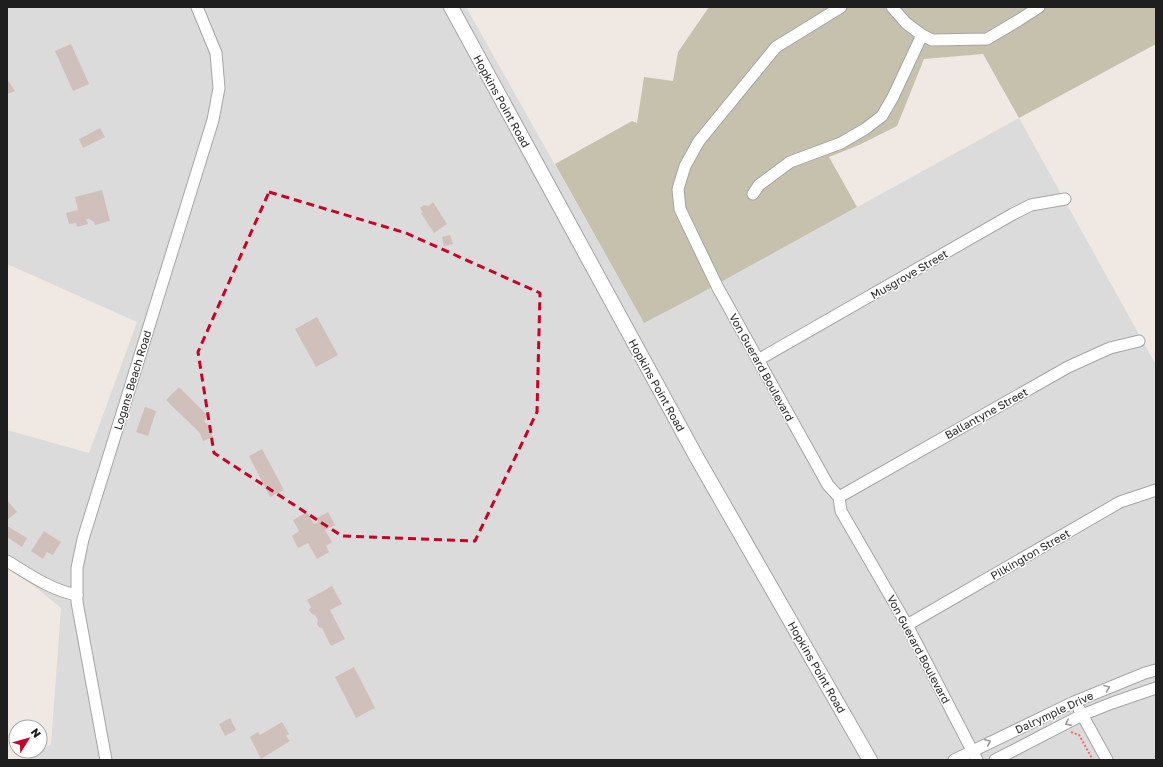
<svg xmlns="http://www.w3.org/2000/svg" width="1163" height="767" font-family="'Golos Text',sans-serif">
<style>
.residential{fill:#dcdbdb}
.construction{fill:#c5c1ad}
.building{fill:#d0c0bb}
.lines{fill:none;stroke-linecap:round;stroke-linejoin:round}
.minor-casing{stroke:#a5a5a5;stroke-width:13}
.tertiary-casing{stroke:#a5a5a5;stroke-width:16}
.path{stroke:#ff6472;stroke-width:2;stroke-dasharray:2 2;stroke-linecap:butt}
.minor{stroke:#fff;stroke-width:11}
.tertiary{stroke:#fff;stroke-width:14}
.oneway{stroke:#9a9a9a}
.marked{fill:none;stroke:#cb0027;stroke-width:3;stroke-dasharray:8 5;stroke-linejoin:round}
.labels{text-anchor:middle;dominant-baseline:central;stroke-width:3;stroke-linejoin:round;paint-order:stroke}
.street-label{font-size:11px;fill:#1e1e1e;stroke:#fff}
</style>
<rect width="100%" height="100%" fill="#f0e9e3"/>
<path class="residential" d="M7,7H466L644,323L694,297L1019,118L1156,365V760H27L51,744L61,608L7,564V430L89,453L137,322L7,264Z"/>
<path class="construction" d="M709,7H1156V44L1019,118L983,54L924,59L897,126L859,145L829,157L857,207L694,297L644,323L555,164L632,121L637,123L644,77L673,81L678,52Z"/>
<g class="building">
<path d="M71,44L89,84L73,91L55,51Z"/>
<path d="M7,79L15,91L7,94Z"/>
<path d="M100,128L105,137L83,148L79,139Z"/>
<path d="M102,190L110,221L95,225L94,222L89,219H86L88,224L77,227L76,223L69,224L66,213L78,210L75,197Z"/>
<path d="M433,202L447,224L434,233L421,213L423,212L420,208L424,205L429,206Z"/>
<path d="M450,235L453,244L444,246L442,237Z"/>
<path d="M317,317L338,355L316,367L295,329Z"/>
<path d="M179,387L208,416L204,421L208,425L213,437L203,441L200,433L166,400Z"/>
<path d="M145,407L156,411L148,436L136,432Z"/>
<path d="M262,449L284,490L270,497L249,456Z"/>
<path d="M7,500L17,512L7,520Z"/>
<path d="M307,512L314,524L319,522L317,518L328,512L335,525L325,530L332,542L326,546L329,552L317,559L308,543L298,548L292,536L299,531L293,520Z"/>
<path d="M7,526L27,538L22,547L7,537Z"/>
<path d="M44,531L61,542L53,555L47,552L43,559L31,551Z"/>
<path d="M332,586L342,604L330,610L345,639L331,646L322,628L319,627L317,624L318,620L315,615L312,614L309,610L311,607L307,600Z"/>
<path d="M354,667L375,708L356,718L335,677Z"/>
<path d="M230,718L236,730L225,736L219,724Z"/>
<path d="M282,722L289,734L286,736L290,741L261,759L250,737L258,732L260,735Z"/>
</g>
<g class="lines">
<defs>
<g id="minor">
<path d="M841,7L776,47L699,141L685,166L678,189L680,209L718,288L828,485L839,497L841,511L907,625L977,760"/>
<path d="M892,7L906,23L922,35L932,40L987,39L1019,20L1039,7"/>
<path d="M753,194L759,185L790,162L841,143L865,129L882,116L893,97L922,35"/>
<path d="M758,360L1013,214L1031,205L1065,199"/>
<path d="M839,497L1068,367L1110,348L1139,341"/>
<path d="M7,561C30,575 51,590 77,595"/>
<path d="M907,625L1120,502L1156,490"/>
<path d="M1079,709L1107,760"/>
<path d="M106,760L77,602V568L83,539L213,120L219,88L216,53L197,7"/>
<path d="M954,760L1074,702L1145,673L1156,670"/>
<path d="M995,760L1082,715L1112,703L1156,688"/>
</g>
<path id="tertiary" d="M451,7L697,458L870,760"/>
</defs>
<use href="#minor" class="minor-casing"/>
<use href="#tertiary" class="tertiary-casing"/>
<path class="path" d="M1071,732L1079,735L1093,760"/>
<use href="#minor" class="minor"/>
<use href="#tertiary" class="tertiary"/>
</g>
<defs><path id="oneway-chevron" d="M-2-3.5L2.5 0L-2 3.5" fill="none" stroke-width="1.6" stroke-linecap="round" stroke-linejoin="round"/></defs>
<g class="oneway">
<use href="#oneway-chevron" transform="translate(1107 688) rotate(-22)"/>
<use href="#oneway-chevron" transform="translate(1068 723) rotate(153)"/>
<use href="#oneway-chevron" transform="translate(988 742) rotate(-25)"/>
</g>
<path class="marked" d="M269,192L406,233L540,293L537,412L475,541L342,536L214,453L198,352Z"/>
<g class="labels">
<g class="street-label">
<text transform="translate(502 101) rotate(61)">Hopkins Point Road</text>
<text transform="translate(909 274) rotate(-30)">Musgrove Street</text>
<text transform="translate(762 367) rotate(61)">Von Guerard Boulevard</text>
<text transform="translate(132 380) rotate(-73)">Logans Beach Road</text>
<text transform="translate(657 385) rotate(61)">Hopkins Point Road</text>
<text transform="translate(986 413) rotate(-29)">Ballantyne Street</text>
<text transform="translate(1030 554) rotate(-30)">Pilkington Street</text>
<text transform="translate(919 649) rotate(62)">Von Guerard Boulevard</text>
<text transform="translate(817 667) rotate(60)">Hopkins Point Road</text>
<text transform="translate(1054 712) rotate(-25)">Dalrymple Drive</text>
</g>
</g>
<rect width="1163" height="767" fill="none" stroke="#1e1e1e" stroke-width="16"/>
<g transform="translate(28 739) rotate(53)"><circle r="19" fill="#ffffff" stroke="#a5a5a5"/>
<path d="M0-3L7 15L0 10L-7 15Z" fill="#cb0027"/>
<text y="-6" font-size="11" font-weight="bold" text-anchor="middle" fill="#1e1e1e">N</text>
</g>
</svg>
